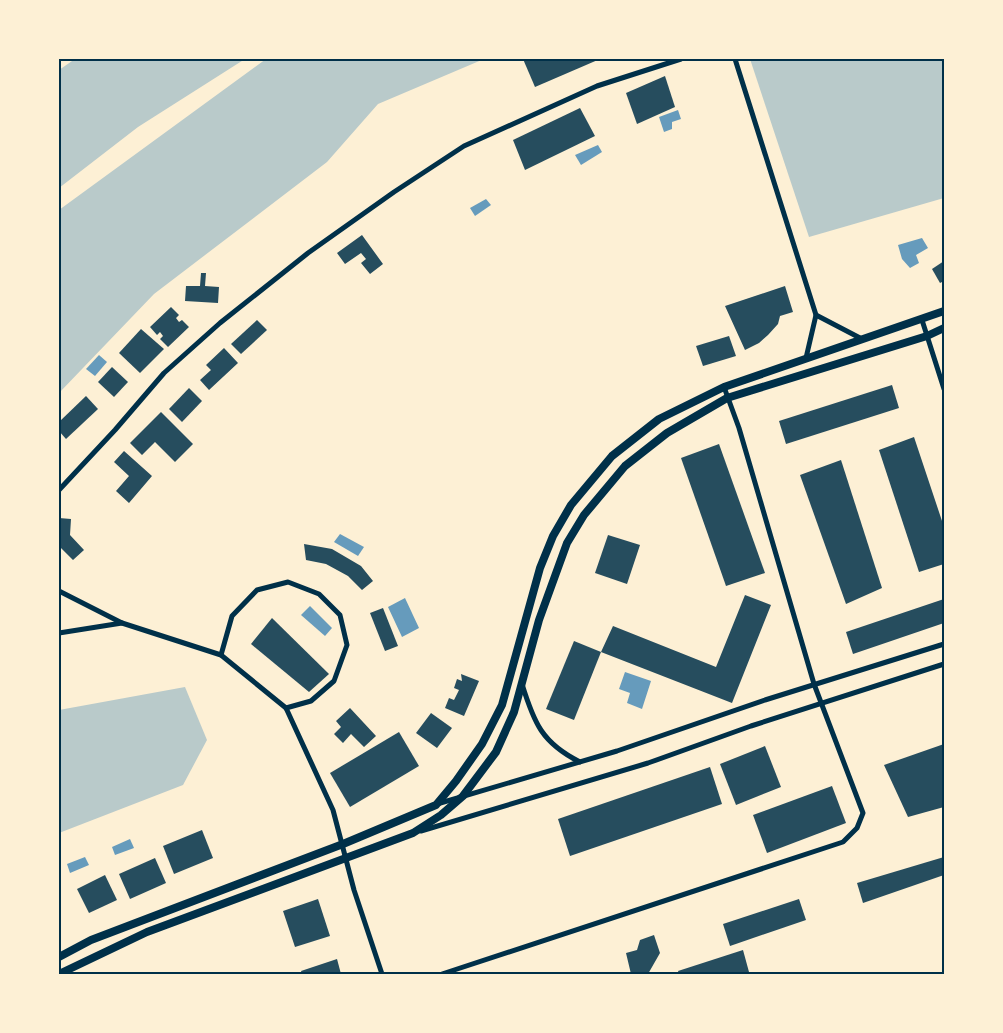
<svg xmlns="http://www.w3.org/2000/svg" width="1003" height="1033" font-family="'Source Sans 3',sans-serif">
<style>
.green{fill:#b9caca}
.water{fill:#669bbc}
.building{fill:#264d5e}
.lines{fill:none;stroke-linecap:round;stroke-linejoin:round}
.minor{stroke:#003049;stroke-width:5}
.primary{stroke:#003049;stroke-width:8}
.neatline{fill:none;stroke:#003049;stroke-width:2}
</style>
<rect width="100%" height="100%" fill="#fdf0d5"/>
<g class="green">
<path d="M75,59H245L138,127L59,188V70Z"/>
<path d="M266,59H484L378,104L327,162L154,294L59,393V210Z"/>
<path d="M750,59H944V198L809,237Z"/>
<path d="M185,687L207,740L183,785L59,833V710Z"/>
</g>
<g class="water">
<path d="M678,110L681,119L672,122V129L664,132L659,117Z"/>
<path d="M598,145L602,152L581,165L575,155Z"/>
<path d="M486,199L491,205L475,216L470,208Z"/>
<path d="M922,238L928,248L916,255L919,263L910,268L902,259L898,245Z"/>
<path d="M99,355L107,362L95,376L86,369Z"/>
<path d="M340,534L364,547L358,556L334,542Z"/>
<path d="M405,598L419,628L402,637L388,607Z"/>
<path d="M310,606L332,628L325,636L301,615Z"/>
<path d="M625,672L651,681L642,709L627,703L630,693L619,689Z"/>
<path d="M130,839L134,848L115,855L112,847Z"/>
<path d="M85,857L89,865L70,873L67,864Z"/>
</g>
<g class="building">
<path d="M523,59H600L535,87Z"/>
<path d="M665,76L675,107L637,124L626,93Z"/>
<path d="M580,108L595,136L525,170L513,140Z"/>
<path d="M362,235L383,264L370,274L361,263L366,259L361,253L345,264L337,253Z"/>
<path d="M944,261V281L940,283L932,269Z"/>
<path d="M201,273H206L205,286L219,287L218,303L185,301L186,286H200Z"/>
<path d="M785,286L793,312L780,316L778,324L768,335L759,343L745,350L725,306Z"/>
<path d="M171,307L179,315L176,318L179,322L182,320L189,327L168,347L160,339L163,336L160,332L157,335L150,327Z"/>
<path d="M257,320L267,330L241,354L231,344Z"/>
<path d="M141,329L164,349L140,373L119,353Z"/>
<path d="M729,336L736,356L703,366L696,346Z"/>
<path d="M224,348L238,363L209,390L200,380L211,370L206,365Z"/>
<path d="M112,367L128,382L114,397L98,382Z"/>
<path d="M892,385L899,408L786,444L779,421Z"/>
<path d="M189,388L202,401L182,422L169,409Z"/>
<path d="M86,396L98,409L66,439L59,431V422Z"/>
<path d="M161,412L193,444L175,462L155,442L142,455L130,443Z"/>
<path d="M914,437L944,527V564L919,572L879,450Z"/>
<path d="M719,444L765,573L726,586L681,458Z"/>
<path d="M124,451L152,476L129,503L116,491L129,476L114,462Z"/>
<path d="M841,460L882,588L846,604L800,475Z"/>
<path d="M59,518L71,519L70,535L84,550L73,560L59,546Z"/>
<path d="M608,535L640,545L627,584L595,573Z"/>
<path d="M304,544L332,549L361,566L373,581L362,590L348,576L326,564L306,560Z"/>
<path d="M745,595L771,605L732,703L601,652L613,626L716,667Z"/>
<path d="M944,599V623L853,654L846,632Z"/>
<path d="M383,608L398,646L385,651L370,613Z"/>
<path d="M272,618L329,674L309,692L251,644Z"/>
<path d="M574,641L601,652L574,720L546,709Z"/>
<path d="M461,674L479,681L464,716L445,708L449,698L454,700L459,690L454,688L457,679L462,681Z"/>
<path d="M350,708L376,736L364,747L351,734L343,743L334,734L341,727L336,721Z"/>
<path d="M431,713L452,728L437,748L416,733Z"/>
<path d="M399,732L419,766L350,807L330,773Z"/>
<path d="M944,744V807L908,817L884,765Z"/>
<path d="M765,746L781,787L736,805L720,764Z"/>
<path d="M710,767L722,804L570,856L558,819Z"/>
<path d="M832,786L846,823L767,853L753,815Z"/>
<path d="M202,830L213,858L174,874L163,846Z"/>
<path d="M944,857V875L863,903L857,883Z"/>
<path d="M155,858L166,883L130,899L119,874Z"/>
<path d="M105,875L117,900L89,913L77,889Z"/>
<path d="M318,899L330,936L295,947L283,911Z"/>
<path d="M799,899L806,920L730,946L723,924Z"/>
<path d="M654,935L660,953L648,974H631L626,953L637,950L640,940Z"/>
<path d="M743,950L749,972L741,974H679L678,971Z"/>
<path d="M337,959L341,974H302L301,971Z"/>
</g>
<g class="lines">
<g class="minor">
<path d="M735,59L816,315"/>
<path d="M922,320L944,389"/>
<path d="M806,358L816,315L862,339"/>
<path d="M59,490L115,430L164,373L220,323L308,253L394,192L464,146L597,86L681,59"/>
<path d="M59,591L122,623L221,655L286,708L333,810L354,890L382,974"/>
<path d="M59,633L122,623"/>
<path d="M221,655L232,616L257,590L288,582L319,594L340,615L347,645L334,681L311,701L286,708"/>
<path d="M522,684C534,723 542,743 580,762"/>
<path d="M437,804L617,751L765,700L944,644"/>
<path d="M421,831L648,763L751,726L944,664"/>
<path d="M442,974L843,842L857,828L863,813L814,684L739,428L724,387"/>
</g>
<g class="primary">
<path d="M59,957L91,940L343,844L436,805L456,781L482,744L502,705L540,568L553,536L571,505L612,456L659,419L724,387L944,311"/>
<path d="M59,974L147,932L413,833L441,815L463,796L496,752L514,712L539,620L567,543L584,515L625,466L667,433L727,398L927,336L944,328"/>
</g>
</g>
<rect width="1003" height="1033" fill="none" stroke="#fdf0d5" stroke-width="120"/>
<rect x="60" y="60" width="883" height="913" class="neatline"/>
</svg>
